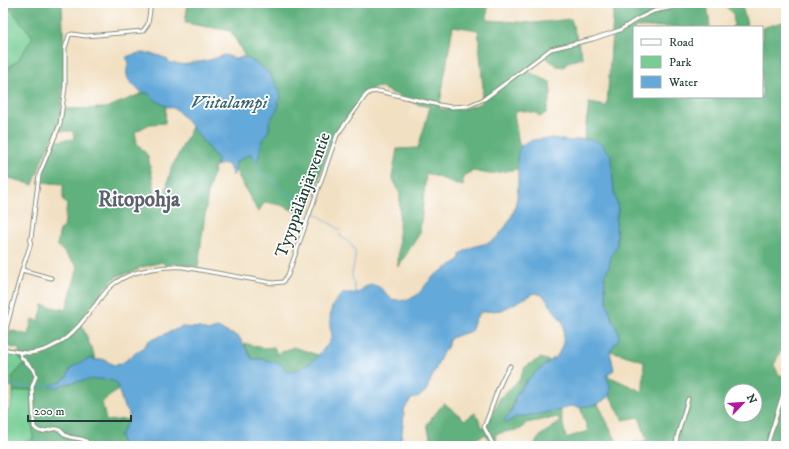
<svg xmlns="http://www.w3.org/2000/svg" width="789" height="449" font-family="'IM FELL DW Pica',serif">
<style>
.green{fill:#76ce94;stroke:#4a8664}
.forest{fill:#60b17e;stroke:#407759;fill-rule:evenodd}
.water{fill:#64a9d9;stroke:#427386}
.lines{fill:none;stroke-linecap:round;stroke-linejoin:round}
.stream{stroke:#64a9d9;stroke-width:1}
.minor-casing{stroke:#888e7b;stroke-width:5}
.minor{stroke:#fff;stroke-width:3}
.labels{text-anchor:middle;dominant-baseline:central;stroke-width:3.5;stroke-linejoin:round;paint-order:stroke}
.street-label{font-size:17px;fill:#1f3d34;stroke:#fff}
.water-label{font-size:18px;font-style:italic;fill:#37636e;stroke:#fff}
.district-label{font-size:21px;font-weight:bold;fill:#5c616e;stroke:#fff}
</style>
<rect width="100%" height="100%" fill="#fff"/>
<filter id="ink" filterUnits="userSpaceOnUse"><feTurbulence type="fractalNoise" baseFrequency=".025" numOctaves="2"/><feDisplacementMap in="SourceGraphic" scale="8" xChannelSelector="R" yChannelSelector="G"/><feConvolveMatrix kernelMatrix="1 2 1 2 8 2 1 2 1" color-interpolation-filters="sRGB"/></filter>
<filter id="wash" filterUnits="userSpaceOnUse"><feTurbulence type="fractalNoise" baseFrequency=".012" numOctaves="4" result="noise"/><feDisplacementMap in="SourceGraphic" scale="16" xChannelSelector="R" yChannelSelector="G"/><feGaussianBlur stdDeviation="0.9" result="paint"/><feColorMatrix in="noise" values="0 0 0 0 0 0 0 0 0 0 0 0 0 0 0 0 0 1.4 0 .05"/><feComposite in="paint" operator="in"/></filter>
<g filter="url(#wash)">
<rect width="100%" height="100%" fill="#f2e0c2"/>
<g class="green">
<path d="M3,3H6L33,37L18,60L3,72Z"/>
<path d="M3,351L19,354L20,358L24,364L12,377L14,387L3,385Z"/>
<path d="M31,389L33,440L17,446H3V414L7,413L10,407L13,392Z"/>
</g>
<g class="forest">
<path d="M6,3H62L64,53L63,86L61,109L58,123L53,138L43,157L33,185L6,177L3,195V72L18,60L33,37Z"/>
<path d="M188,3H488L487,20L534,23L571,19L583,58L568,62L564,67L557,66L544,56L525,70L550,82L551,94L546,113L540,117L536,113L518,110L514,114L519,144L521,146L517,158L518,169L489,174L473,171L463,176V186L426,173L420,233L398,267L400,194L392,177L397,149L418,148L430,107L417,104L379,87L371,89L361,97L331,142L308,210L302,206L299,213L281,205L265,202L258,212L235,170L236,162L246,156L260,151L264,137L269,130V122L277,101L279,91L271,75L262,67L245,57L231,31L185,23ZM453,26L478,30L483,89L480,104L460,109H439Z"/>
<path d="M614,3H707L710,27H634V97H762V28L786,21V340L774,365L779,375L786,376V446H621L647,440L639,417L623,420L610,396V385L606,375L643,392L644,361L610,351L619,338L618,331L611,316L606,297L604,276L609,267L611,257L617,245L616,220L618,209L614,192L611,155L593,140L584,139L589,103L607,106ZM731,391H755V415H731Z"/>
<path d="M722,3H741L748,27H731L734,26L733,13Z"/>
<path d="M143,93H148L155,100L166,106L165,123L150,124L135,132L137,143L148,156L156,196L163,201L171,169L192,127L217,159L208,192L198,267L174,264L166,266L162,262L139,268L138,270L118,276L113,280L106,287L80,320L96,360L91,358L71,368L67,377L61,382L58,387C73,381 101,375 117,382L119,389L102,402L106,421L129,419L120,435L122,446H17L33,439L31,389L13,392L12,377L24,364L20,358L19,349L6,346L10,330L28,335L32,319L39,321L43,305L66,310L78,267L57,245L60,229L64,228L67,204L63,201V184L39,182L40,176L56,141L74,139L73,131H60L65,109L106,108Z"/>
<path d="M244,343L262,348L274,347L277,354L293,347L318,355L317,358L302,368L294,371L287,372L262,359H252Z"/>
<path d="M540,358L550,361C539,369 522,382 516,395C512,404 513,411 506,418V423L516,417L538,414L560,410L566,438L588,431L580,407L598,404L619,446H533L541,435L560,422L558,417L526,423L521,429L495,434L498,446H492L486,434L475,439L479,446H432L427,424L444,403L465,420L475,413L483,428L486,427L500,398L519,380L525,367Z"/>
</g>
<g class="water">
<path d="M140,53C151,53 163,55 171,63C179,63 185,67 193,62C200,63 218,58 224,55L238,59L241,57H245C264,67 276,76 281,98L277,101L279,106L269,122V130L264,137L257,162L253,159L252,153L236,162L235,170L233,176L228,164H223L216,166L217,159L192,127L176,109L166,106L155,100L148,93C141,93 139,90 134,86C126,79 125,73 129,62L126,58L128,56Z"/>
<path d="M552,138L570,141L580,139L593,140L600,143L611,155L614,192L618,209L616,220L617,245L611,257L609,267L604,276L606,297L611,316L618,331L619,338L610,351L614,370L606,375L610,385V396L598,404L580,407L569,406L560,410L538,414L516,417L506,423L504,420L511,413L516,395L526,382L538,370L558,355L563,343L564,325L561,320L545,298L542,295L535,293L502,310L481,312L476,318L471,331C463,334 455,335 449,340L447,348L443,352L426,391L419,397L411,399L403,411L404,415L401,442L403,446H122L120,435L129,419V412L124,407L116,382C101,376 85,381 69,383C62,384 60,388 51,387V385L61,382L67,377L71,368L83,361L91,358L96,360L103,359L114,365L121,364L145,346L148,341L182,327L200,328L208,331L217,328L239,337L252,359H262L282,364L287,372C299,371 307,365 317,358C319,351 330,346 332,335C332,332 330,329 330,326C330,309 331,304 344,293H358C366,284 375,282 384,291C387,294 388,297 391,298C394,301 402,300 406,300C421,297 424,284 434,276C442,270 452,266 460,259V254C464,252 469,248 473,247C481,244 490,244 496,238C503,231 511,220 514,210C517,201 518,190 518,180C519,169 513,150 525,143C533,138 543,140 552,138Z"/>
</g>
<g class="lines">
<g class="stream">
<path d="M257,162L259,173L268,177L307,208"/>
<path d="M312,211L340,230"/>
<path d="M340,234V236C361,249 355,255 352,274C352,280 355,287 356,293"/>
<path d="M3,380L16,387L30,386"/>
<path d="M36,386L51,385"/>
</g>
</g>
</g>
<g filter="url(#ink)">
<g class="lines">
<defs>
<g id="minor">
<path d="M706,3L731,4"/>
<path d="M22,270L51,278"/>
<path d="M3,340L22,270L30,246L39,175L60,124L65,87V48L68,39L69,35L72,34L86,36L143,31L148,24L151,3"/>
<path d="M3,349C12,351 21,353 30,353C59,350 77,330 93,308C100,299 106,289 115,283C132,270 163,266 183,267L273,283L283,282L288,275L337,135L366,95L370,92L379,91L439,105L451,107L468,106L484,99L495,91L551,49L593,39L620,30L637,19L654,11L693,3"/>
<path d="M20,352L21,357L34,370L36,376L32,387L34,427C42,437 49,427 58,429C61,430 63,433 65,435C75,441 83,435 91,446"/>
<path d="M494,446L484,427C493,407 497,384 510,366"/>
<path d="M676,446L677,437L688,399"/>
<path d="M767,446L786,384"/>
</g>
</defs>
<use href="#minor" class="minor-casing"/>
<use href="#minor" class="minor"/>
</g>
</g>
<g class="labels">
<g class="street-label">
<text transform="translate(303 195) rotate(-70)">Tyyppälänjärventie</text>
</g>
<g class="water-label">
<text x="229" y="103">Viitalampi</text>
</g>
<g class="district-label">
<text x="139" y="200">Ritopohja</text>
</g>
</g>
<rect width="789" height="449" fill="none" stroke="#fff" stroke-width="16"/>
<rect x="633" y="26" width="130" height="72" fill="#ffffff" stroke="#a5b1ae"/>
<rect x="641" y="39" width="20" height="6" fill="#ffffff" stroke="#a5b1ae"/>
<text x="669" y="46" font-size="12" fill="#1f3d34">Road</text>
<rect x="641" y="56" width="20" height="12" fill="#76ce94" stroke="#a5b1ae"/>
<text x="669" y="66" font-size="12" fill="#1f3d34">Park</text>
<rect x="641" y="76" width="20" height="12" fill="#64a9d9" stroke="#a5b1ae"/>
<text x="669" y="86" font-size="12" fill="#1f3d34">Water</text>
<g transform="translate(743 403) rotate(65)"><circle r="19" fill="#ffffff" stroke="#a5b1ae"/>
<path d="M0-3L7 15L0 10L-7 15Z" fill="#b5179e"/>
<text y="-6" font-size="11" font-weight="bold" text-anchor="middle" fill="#1f3d34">N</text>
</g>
<path d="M28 415v6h103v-6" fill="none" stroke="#1f3d34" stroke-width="2"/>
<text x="34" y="415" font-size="12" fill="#1f3d34" stroke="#ffffff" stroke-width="3" paint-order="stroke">200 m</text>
</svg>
